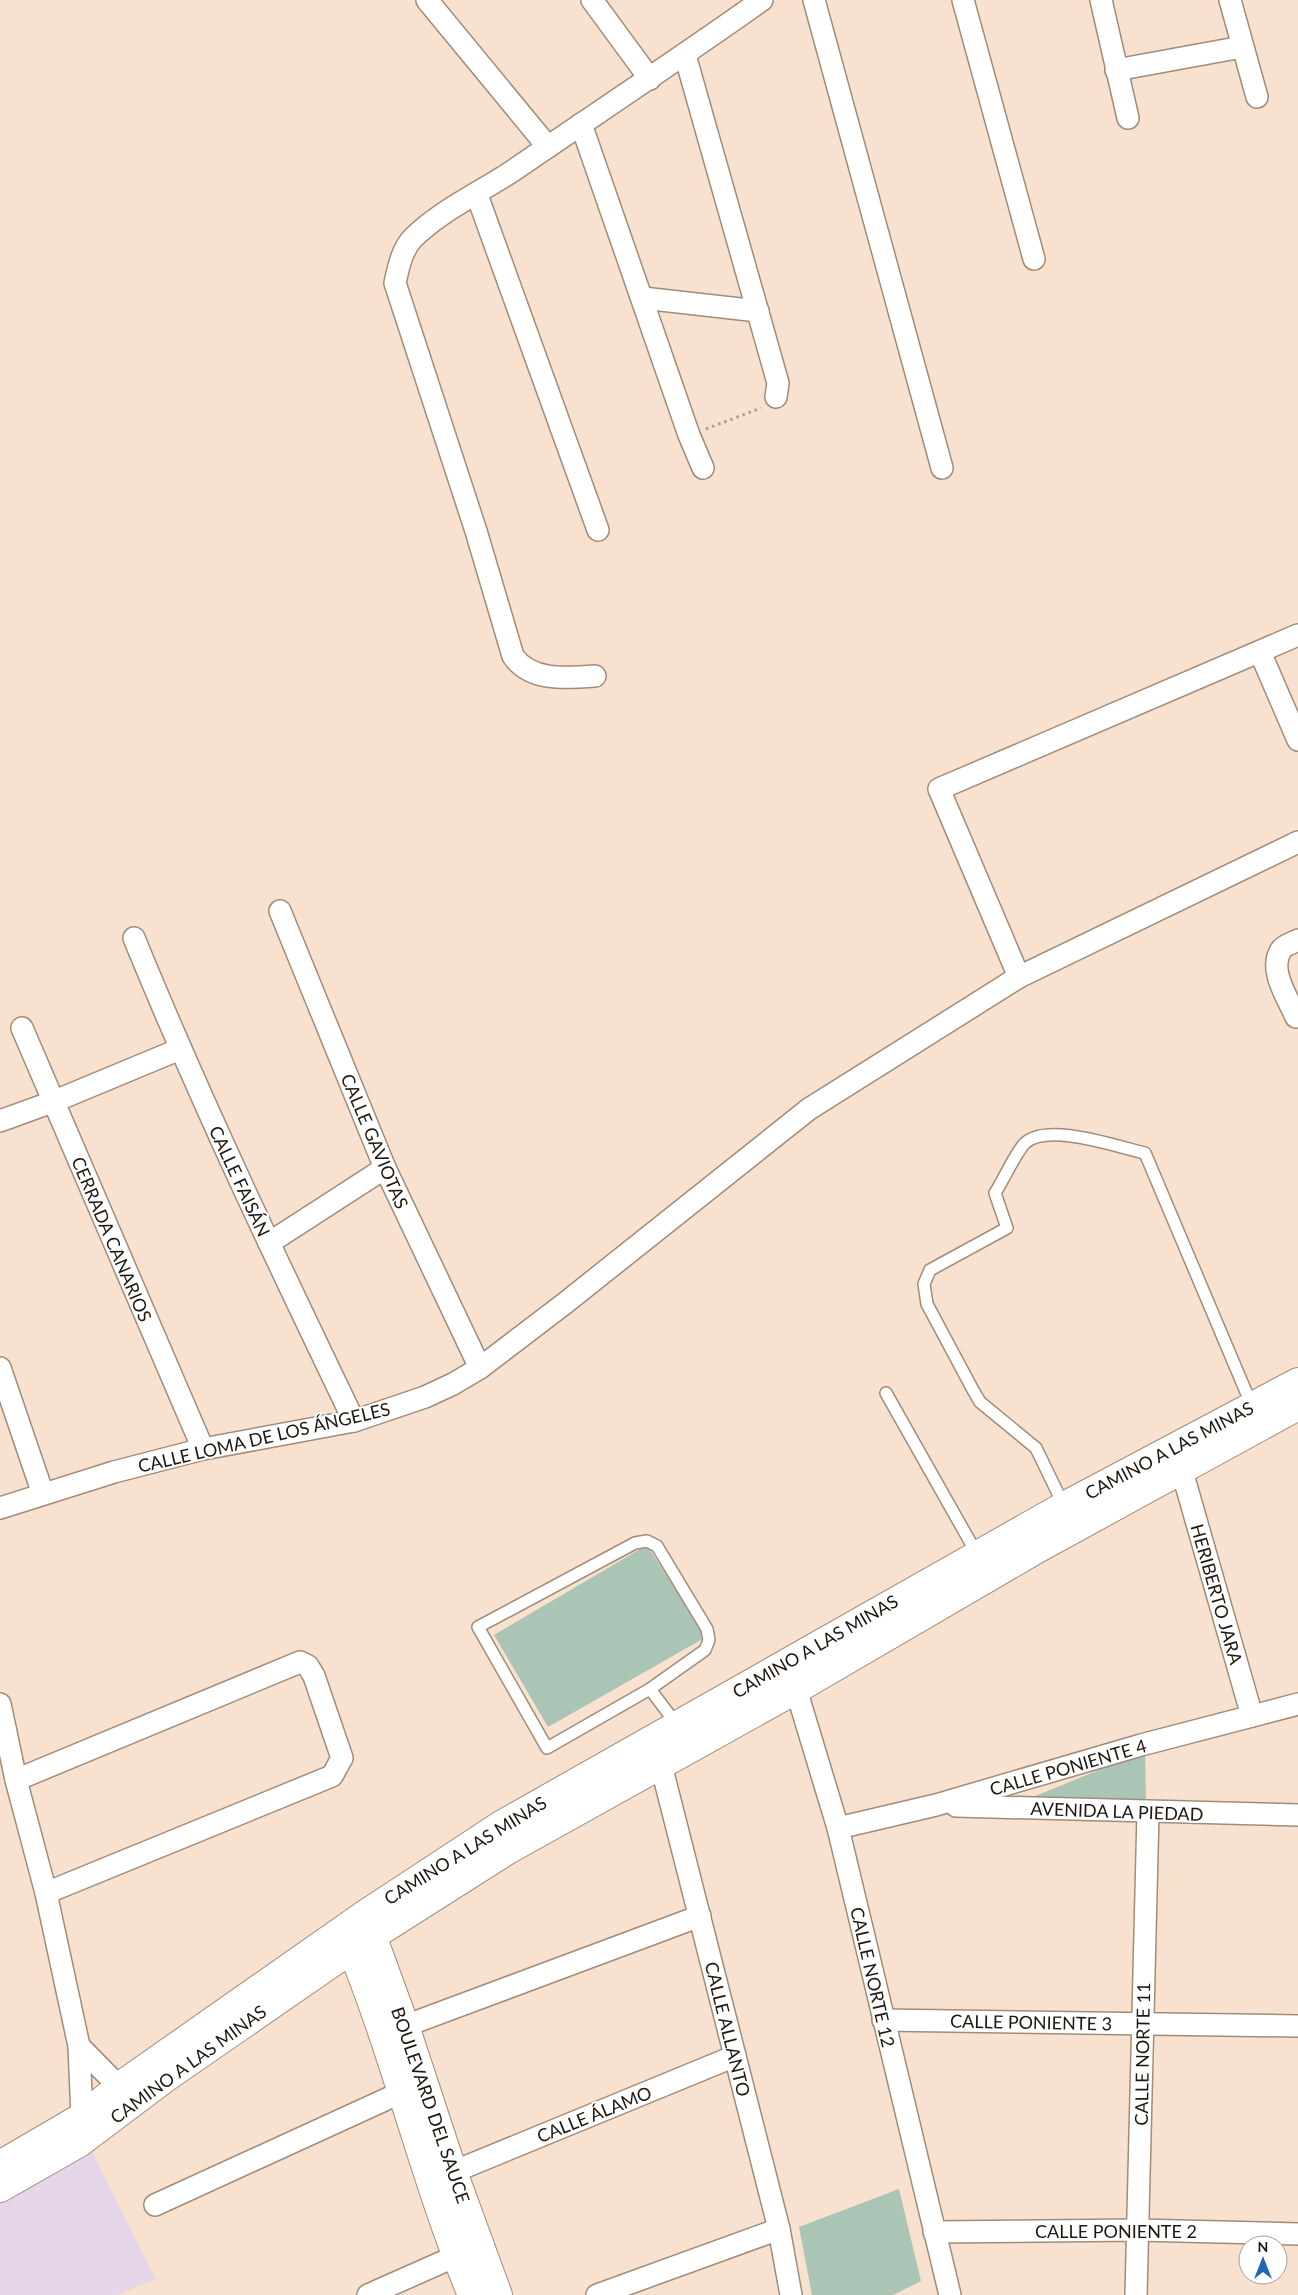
<svg xmlns="http://www.w3.org/2000/svg" width="1298" height="2295" font-family="Lato,sans-serif">
<style>
.education{fill:#e5d6e9}
.green{fill:#aac4b5}
.lines{fill:none;stroke-linecap:round;stroke-linejoin:round}
.service-casing{stroke:#a18c7a;stroke-width:14}
.minor-casing{stroke:#a18c7a;stroke-width:24}
.tertiary-casing{stroke:#a18c7a;stroke-width:30}
.path{stroke:#ae9d8e;stroke-width:3;stroke-dasharray:2.5 4;stroke-linecap:butt}
.service{stroke:#fff;stroke-width:11}
.minor{stroke:#fff;stroke-width:21}
.tertiary{stroke:#fff;stroke-width:28}
.labels{text-anchor:middle;dominant-baseline:central;stroke-width:4;stroke-linejoin:round;paint-order:stroke}
.street-label{font-size:18px;fill:#1f1811;stroke:#fff}
</style>
<rect width="100%" height="100%" fill="#f8e1ce"/>
<path class="education" d="M89,2145L156,2279L117,2295H0V2190Z"/>
<g class="green">
<path d="M647,1545L706,1637L548,1727L494,1635Z"/>
<path d="M1145,1751L1146,1802L1016,1804Z"/>
<path d="M899,2189L921,2281L893,2295H812L799,2227Z"/>
</g>
<g class="lines">
<defs>
<g id="service">
<path d="M886,1393L977,1554"/>
<path d="M1064,1506L1036,1448L980,1402L973,1390L927,1304L924,1284L930,1270L1007,1228L995,1193C1003,1181 1016,1152 1025,1143C1048,1122 1117,1147 1145,1153L1252,1406"/>
<path d="M650,1689L705,1650L709,1640L707,1629L657,1546L647,1541L635,1543L478,1627L547,1748L650,1689L677,1725"/>
</g>
<g id="minor">
<path d="M427,0L548,147"/>
<path d="M592,0L650,79"/>
<path d="M814,0L942,468"/>
<path d="M963,0L1034,259"/>
<path d="M1101,0L1128,118"/>
<path d="M1230,0L1257,97"/>
<path d="M685,55L778,383L776,397"/>
<path d="M1116,70L1242,47"/>
<path d="M581,124L689,435L703,468"/>
<path d="M477,195L598,530"/>
<path d="M643,298L758,311"/>
<path d="M1260,652L1298,740"/>
<path d="M595,676C567,678 531,682 513,656L476,531L395,283C398,269 402,249 413,238C440,211 479,193 511,172C594,115 679,59 762,0"/>
<path d="M280,911L385,1168L480,1368"/>
<path d="M134,938C201,1102 277,1261 354,1421"/>
<path d="M1019,977L939,789L1298,635"/>
<path d="M1296,1017C1288,998 1268,970 1281,950C1284,945 1293,943 1298,940"/>
<path d="M22,1028L203,1449"/>
<path d="M0,1121L55,1101L180,1049"/>
<path d="M269,1243L385,1168"/>
<path d="M0,1368L43,1494"/>
<path d="M1182,1471L1252,1716"/>
<path d="M0,1508L114,1472L203,1449L354,1421L425,1397L453,1384L480,1368L564,1304L809,1109L1019,977L1298,842"/>
<path d="M792,1676L838,1828L950,2295"/>
<path d="M0,1704L16,1780L46,1893L79,2046L82,2117L86,2129"/>
<path d="M661,1765L779,2229L791,2295"/>
<path d="M16,1780L300,1662L308,1666L314,1676L342,1758L332,1776L46,1893"/>
<path d="M956,1806L1298,1815"/>
<path d="M838,1828L936,1805L1141,1745L1298,1704"/>
<path d="M883,2020L1298,2026"/>
<path d="M405,2026L700,1916"/>
<path d="M79,2046L130,2098"/>
<path d="M453,2172L735,2056"/>
<path d="M155,2205L402,2092"/>
<path d="M934,2232L1138,2230L1298,2234"/>
<path d="M368,2295L456,2256"/>
<path d="M597,2295L779,2229"/>
<path d="M1136,2295L1148,1813"/>
</g>
<g id="tertiary">
<path d="M366,1919L405,2026L453,2172L498,2295"/>
<path d="M345,1933C395,2051 423,2177 472,2295"/>
<path d="M0,2165L82,2117L120,2086L364,1915L501,1825L1064,1506L1298,1382"/>
<path d="M0,2188L79,2143L164,2079L352,1949L508,1850L797,1689L1037,1549L1298,1406"/>
</g>
</defs>
<use href="#service" class="service-casing"/>
<use href="#minor" class="minor-casing"/>
<use href="#tertiary" class="tertiary-casing"/>
<path class="path" d="M706,429L761,408"/>
<use href="#service" class="service"/>
<use href="#minor" class="minor"/>
<use href="#tertiary" class="tertiary"/>
</g>
<g class="labels">
<g class="street-label">
<text transform="translate(375 1141) rotate(67)">CALLE GAVIOTAS</text>
<text transform="translate(240 1181) rotate(65)">CALLE FAISÁN</text>
<text transform="translate(112 1239) rotate(67)">CERRADA CANARIOS</text>
<text transform="translate(264 1437) rotate(-13)">CALLE LOMA DE LOS ÁNGELES</text>
<text transform="translate(1169 1450) rotate(-28)">CAMINO A LAS MINAS</text>
<text transform="translate(1217 1594) rotate(74)">HERIBERTO JARA</text>
<text transform="translate(815 1646) rotate(-30)">CAMINO A LAS MINAS</text>
<text transform="translate(1068 1767) rotate(-16)">CALLE PONIENTE 4</text>
<text transform="translate(1117 1811) rotate(2)">AVENIDA LA PIEDAD</text>
<text transform="translate(465 1850) rotate(-32)">CAMINO A LAS MINAS</text>
<text transform="translate(873 1977) rotate(77)">CALLE NORTE 12</text>
<text transform="translate(1031 2022) rotate(1)">CALLE PONIENTE 3</text>
<text transform="translate(728 2029) rotate(76)">CALLE ALLANTO</text>
<text transform="translate(1142 2054) rotate(-89)">CALLE NORTE 11</text>
<text transform="translate(188 2064) rotate(-36)">CAMINO A LAS MINAS</text>
<text transform="translate(431 2105) rotate(71)">BOULEVARD DEL SAUCE</text>
<text transform="translate(594 2114) rotate(-22)">CALLE ÁLAMO</text>
<text x="1116" y="2231">CALLE PONIENTE 2</text>
</g>
</g>
<g transform="translate(1263 2260)"><circle r="24" fill="#ffffff" stroke="#a5a3a0"/>
<path d="M0-4L9 19L0 12L-9 19Z" fill="#2265b6"/>
<text y="-8" font-size="14" font-weight="bold" text-anchor="middle" fill="#1f1811">N</text>
</g>
</svg>
